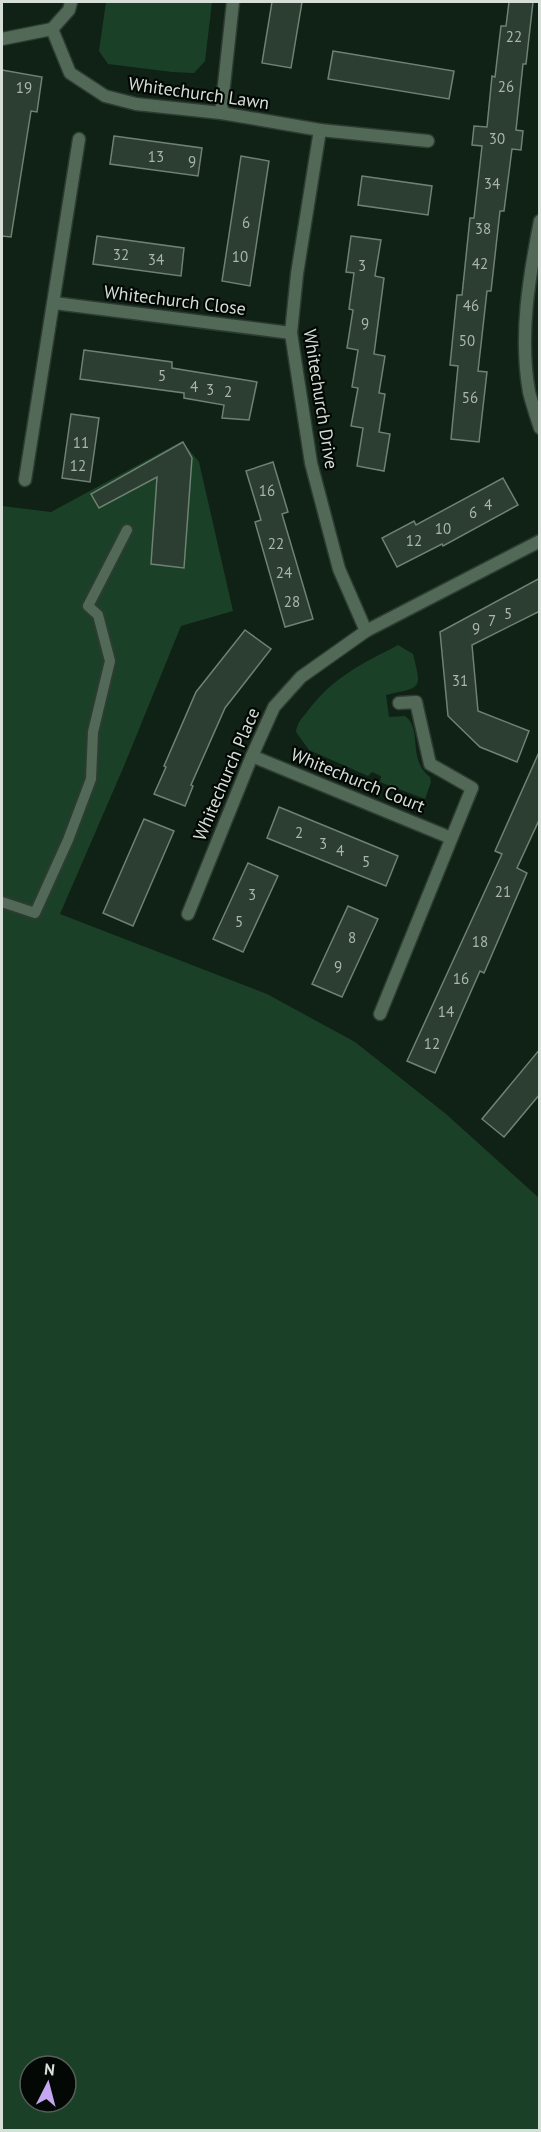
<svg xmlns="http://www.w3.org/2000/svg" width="541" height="2132" font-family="'PT Sans',sans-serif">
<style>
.green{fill:#1b4028;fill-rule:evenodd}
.building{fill:#2c3d31;stroke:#6e8273;stroke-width:1.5}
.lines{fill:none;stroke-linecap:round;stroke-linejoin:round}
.lane-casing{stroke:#2c3c30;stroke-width:14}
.street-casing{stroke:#2c3c30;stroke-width:15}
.lane{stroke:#526958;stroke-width:10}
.street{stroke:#526958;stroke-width:12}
.labels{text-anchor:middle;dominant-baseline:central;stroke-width:4.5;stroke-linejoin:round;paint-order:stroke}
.number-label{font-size:15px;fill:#abb6ae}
.street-label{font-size:18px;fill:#d5dfd7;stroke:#030805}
</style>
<rect width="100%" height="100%" fill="#102115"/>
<g class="green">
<path d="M106,2H212L205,61L194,73L172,72L108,64L99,51Z"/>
<path d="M182,441L199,462L233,611L181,626L124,766L60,914L267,994L355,1042L446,1114L539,1198V2130H2V506L51,512ZM30,2066H66V2102H30Z"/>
<path d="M398,645L413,654C422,690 422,687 386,695L389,717L405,716C423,729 407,760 430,777L431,782L425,799L380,782L381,776L372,772L368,776L309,750L296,732C297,723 302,718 307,712C333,677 360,665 398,645Z"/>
</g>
<g class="building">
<path d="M272,2H302L291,68L262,63Z"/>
<path d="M509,2H533L526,64H523L516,130L523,131L521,150L512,149L504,211H500L491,291H487L478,371L487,372L479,442L451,439L458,366L450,365L457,295H462L470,218H474L482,146L472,145L474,126L487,127L492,76L495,77L501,26H506Z"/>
<path d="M333,51L454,71L449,99L328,79Z"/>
<path d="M2,70L42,77L37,112L31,111L11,237L2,236Z"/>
<path d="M114,136L202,148L198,176L110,164Z"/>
<path d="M241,156L269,161L250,286L222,281Z"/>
<path d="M362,176L432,186L428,215L358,205Z"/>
<path d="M97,236L184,248L181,276L93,264Z"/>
<path d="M351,236L381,240L375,276L384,278L374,354L385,356L379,393L385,394L379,432L390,434L384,471L357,466L363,428L351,426L358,388L352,387L358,350L347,348L353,310L349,309L354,273L346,272Z"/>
<path d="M84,350L172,362V368L257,382L249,420L222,418L224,405L184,398V393L80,379Z"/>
<path d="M71,414L99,418L90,482L62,478Z"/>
<path d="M183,442L192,458L184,568L151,564L157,477L99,508L91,494Z"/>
<path d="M273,462L288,512L282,514L313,619L285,627L255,522L261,520L246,471Z"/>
<path d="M503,478L518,505L443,546L442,544L397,567L382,538L414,521L416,525Z"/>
<path d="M540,578V611L472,645L478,711L529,731L517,762L480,747L448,716L440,632Z"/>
<path d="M245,630L271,649L225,708L191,785L193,786L185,806L154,794L166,767L164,766L196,692Z"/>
<path d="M540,750V818L517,868L527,873L484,973L480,971L435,1073L407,1061L502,854L495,851Z"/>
<path d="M279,807L398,856L386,886L267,838Z"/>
<path d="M144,819L174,831L133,926L103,913Z"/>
<path d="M248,863L278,876L243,952L213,939Z"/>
<path d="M348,906L378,919L342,997L312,984Z"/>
<path d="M540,1049V1094L504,1137L482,1119Z"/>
</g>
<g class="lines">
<defs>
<path id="lane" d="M2,902L35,913L68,840L91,779L93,732L110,661L98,615L88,606L127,530"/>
<g id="street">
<path d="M52,29L70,73L105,96L136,104L221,113L320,130L428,141"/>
<path d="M52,29L69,10L71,2"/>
<path d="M2,39L52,29"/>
<path d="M221,113L233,2"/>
<path d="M320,130L297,274L291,333L311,463L339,569L366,631"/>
<path d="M540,221C529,277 519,335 529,392C532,404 536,416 540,428"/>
<path d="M54,303L291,333"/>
<path d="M25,480L79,139"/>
<path d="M252,756L451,838"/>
<path d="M188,914L252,756L274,707L301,677L366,631L540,541"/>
<path d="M380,1014L472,788L430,764L416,702L399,703"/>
</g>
</defs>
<use href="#lane" class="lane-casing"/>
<use href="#street" class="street-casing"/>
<use href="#lane" class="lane"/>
<use href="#street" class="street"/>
</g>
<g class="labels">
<g class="number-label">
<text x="514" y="36">22</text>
<text x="506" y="86">26</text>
<text x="24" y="87">19</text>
<text x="497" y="138">30</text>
<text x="156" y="156">13</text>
<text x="192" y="161">9</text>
<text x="492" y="183">34</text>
<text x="246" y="222">6</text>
<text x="483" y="228">38</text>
<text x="121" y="254">32</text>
<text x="240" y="256">10</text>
<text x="156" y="259">34</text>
<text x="480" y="263">42</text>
<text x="362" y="265">3</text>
<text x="471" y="305">46</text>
<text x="365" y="323">9</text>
<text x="467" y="340">50</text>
<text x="162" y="375">5</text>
<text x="194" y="386">4</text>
<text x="210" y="389">3</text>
<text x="228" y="391">2</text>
<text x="470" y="397">56</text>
<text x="81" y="442">11</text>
<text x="78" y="465">12</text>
<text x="267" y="490">16</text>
<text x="488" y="504">4</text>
<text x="473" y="512">6</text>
<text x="443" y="528">10</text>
<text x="414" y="540">12</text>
<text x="276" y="543">22</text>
<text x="284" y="572">24</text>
<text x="292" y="601">28</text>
<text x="508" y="613">5</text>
<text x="492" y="620">7</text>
<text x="476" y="628">9</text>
<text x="460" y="680">31</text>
<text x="299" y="832">2</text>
<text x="323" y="843">3</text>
<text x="340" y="850">4</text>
<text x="366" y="861">5</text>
<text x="503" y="891">21</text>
<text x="252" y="894">3</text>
<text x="239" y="921">5</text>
<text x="352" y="937">8</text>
<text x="480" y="941">18</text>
<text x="338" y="966">9</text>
<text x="461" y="978">16</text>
<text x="446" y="1011">14</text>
<text x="432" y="1043">12</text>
</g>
<g class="street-label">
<text transform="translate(199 93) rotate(8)">Whitechurch Lawn</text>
<text transform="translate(175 300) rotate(7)">Whitechurch Close</text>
<text transform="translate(321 399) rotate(81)">Whitechurch Drive</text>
<text transform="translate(226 774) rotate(-67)">Whitechurch Place</text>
<text transform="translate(358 780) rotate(22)">Whitechurch Court</text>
</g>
</g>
<rect width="541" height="2132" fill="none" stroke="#d5dfd7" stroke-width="6"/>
<g transform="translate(48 2084) rotate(6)"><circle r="28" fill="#030805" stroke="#575e59" stroke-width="1.5"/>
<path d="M0-4.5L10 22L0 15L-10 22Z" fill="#c5a7f1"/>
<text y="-9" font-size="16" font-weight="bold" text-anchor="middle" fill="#d5dfd7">N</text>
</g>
</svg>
